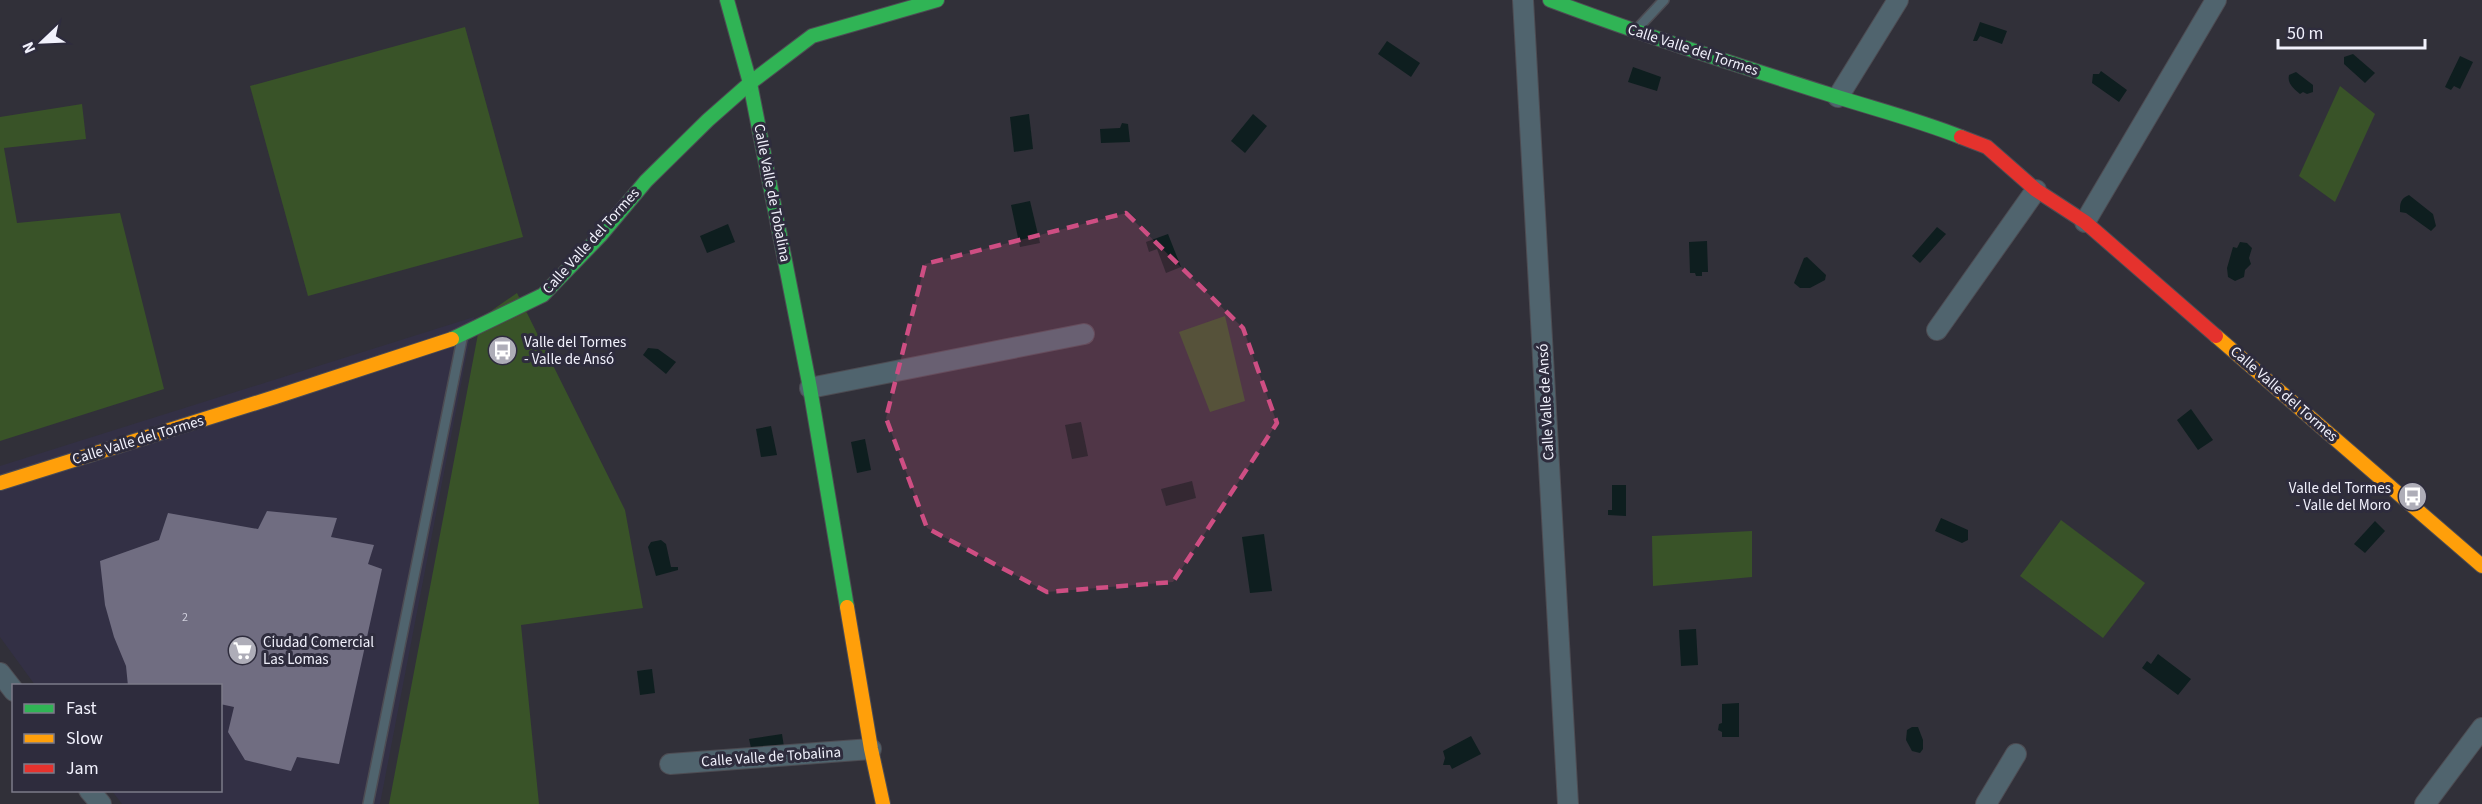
<svg xmlns="http://www.w3.org/2000/svg" width="2482" height="804" font-family="'Source Sans 3',sans-serif">
<style>
.built{fill:#333045}
.green{fill:#395328}
.water{fill:#0e1e1f}
.building{fill:#706d81}
.lines{fill:none;stroke-linecap:round;stroke-linejoin:round}
.lane-casing{stroke:#4d4c53;stroke-width:12}
.street-casing{stroke:#4d4c53;stroke-width:22}
.fast-casing{stroke:#4d4c53;stroke-width:16}
.slow-casing{stroke:#4d4c53;stroke-width:16}
.jam-casing{stroke:#4d4c53;stroke-width:16}
.lane{stroke:#50646e;stroke-width:9}
.street{stroke:#50646e;stroke-width:20}
.fast{stroke:#30b455;stroke-width:14}
.slow{stroke:#ff9f0a;stroke-width:14}
.jam{stroke:#e5322d;stroke-width:14}
.marked{fill:#ce4e83;fill-opacity:0.2;stroke:#ce4e83;stroke-width:4.5;stroke-dasharray:12 8;stroke-linejoin:round}
.labels{text-anchor:middle;dominant-baseline:central;stroke-width:6;stroke-linejoin:round;paint-order:stroke}
.number-label{font-size:12px;fill:#d1d0dd}
.street-label{font-size:15px;fill:#f1f1fc;stroke:#2e2c3d}
.poi-label{font-size:15px;fill:#f1f1fc;stroke:#2e2c3d;text-anchor:start}
</style>
<rect width="100%" height="100%" fill="#313039"/>
<path class="built" d="M474,317L380,804H122L112,791L220,790V686L35,685L0,637V466Z"/>
<g class="green">
<path d="M465,27L523,237L308,296L250,86Z"/>
<path d="M2340,86L2375,114L2335,202L2299,176Z"/>
<path d="M82,104L86,139L4,148L17,223L120,213L164,389L0,441V117Z"/>
<path d="M517,293L625,510L643,608L521,625L539,804H389L481,318Z"/>
<path d="M1225,316L1245,401L1210,412L1179,332Z"/>
<path d="M2061,520L2145,583L2103,638L2020,576Z"/>
<path d="M1752,531V577L1653,586L1652,536Z"/>
</g>
<g class="water">
<path d="M1980,22L2007,31L2002,44L1980,36L1977,41H1973Z"/>
<path d="M1387,41L1420,63L1411,77L1378,54Z"/>
<path d="M2353,54L2375,73L2365,83L2344,64V57Z"/>
<path d="M2460,56L2473,62L2460,89L2454,86L2451,90L2445,87Z"/>
<path d="M1633,67L1661,77L1657,91L1628,82Z"/>
<path d="M2101,71L2127,90L2119,102L2092,83L2093,74H2099Z"/>
<path d="M2296,72L2313,85V92L2307,94L2303,92L2300,94C2293,88 2287,83 2289,75Z"/>
<path d="M1029,114L1033,149L1014,152L1010,117Z"/>
<path d="M1253,114L1267,126L1245,153L1231,141Z"/>
<path d="M1122,123L1128,124L1130,142L1101,143L1100,129L1120,128Z"/>
<path d="M2409,195L2433,214L2436,226L2431,231L2406,213L2400,212C2400,203 2400,199 2409,195Z"/>
<path d="M1030,201L1040,243L1020,247L1011,205Z"/>
<path d="M728,224L735,242L707,253L700,236Z"/>
<path d="M1937,227L1946,234L1920,263L1912,256Z"/>
<path d="M1168,234L1181,267L1166,273L1157,249L1149,252L1146,242Z"/>
<path d="M1707,241L1708,272H1702V276H1696L1695,273H1690L1689,242Z"/>
<path d="M2240,242L2247,243L2252,248L2249,258L2251,264L2245,270L2244,277L2235,281L2228,277L2227,268L2233,247L2237,248Z"/>
<path d="M1807,257L1826,275L1825,280L1810,288H1800L1794,283L1804,258Z"/>
<path d="M648,348L658,349L676,362L666,374L643,355Z"/>
<path d="M2191,409L2213,440L2198,450L2177,420Z"/>
<path d="M1081,422L1088,456L1072,459L1065,425Z"/>
<path d="M771,426L777,455L761,457L756,429Z"/>
<path d="M865,439L871,470L857,473L851,442Z"/>
<path d="M1192,481L1196,498L1166,506L1161,489Z"/>
<path d="M1612,485H1626V516L1608,515V510H1612Z"/>
<path d="M1941,518L1968,530V540L1962,543L1935,531Z"/>
<path d="M2375,521L2385,531L2365,553L2354,544Z"/>
<path d="M1264,534L1272,591L1250,593L1242,537Z"/>
<path d="M661,540L666,544L671,567H678V570L656,576L648,547L651,542Z"/>
<path d="M1696,629L1698,665L1681,666L1679,630Z"/>
<path d="M2158,654L2191,679L2178,695L2142,668L2147,661L2151,664Z"/>
<path d="M652,669L655,693L640,695L637,671Z"/>
<path d="M1739,703V737H1722V732L1718,730L1719,724L1722,723V704Z"/>
<path d="M1912,727H1918L1923,740V749L1920,753L1912,751L1906,740L1907,730Z"/>
<path d="M782,734L784,747L752,752L749,739Z"/>
<path d="M1471,736L1481,754L1452,769L1450,765H1443L1445,758L1443,751Z"/>
</g>
<path class="building" d="M267,511L337,518L331,537L374,545L368,564L382,569L339,764L297,757L291,771L245,760L228,732L234,707L220,704V686H128L126,666L114,637L105,605L100,561L159,540L168,513L258,529Z"/>
<g class="lines">
<defs>
<g id="lane">
<path d="M1637,29L1664,0"/>
<path d="M368,804L462,339"/>
</g>
<g id="street">
<path d="M1523,0L1568,804"/>
<path d="M1838,97L1898,0"/>
<path d="M2085,222L2216,0"/>
<path d="M1937,330L2036,190"/>
<path d="M810,388L1084,334"/>
<path d="M0,673L14,691"/>
<path d="M670,764L871,749"/>
<path d="M89,790L101,804"/>
<path d="M1986,804L2016,754"/>
<path d="M2425,804L2482,728"/>
</g>
<g id="fast">
<path d="M727,0L750,83L810,388L847,607"/>
<path d="M1550,0C1643,35 1737,65 1831,95C1875,109 1918,120 1961,137"/>
<path d="M452,339L543,295L600,236L646,181L708,120L750,83L812,36L937,0"/>
</g>
<g id="slow">
<path d="M2216,336L2482,566"/>
<path d="M0,483L275,397L452,339"/>
<path d="M847,607L871,749L883,804"/>
</g>
<path id="jam" d="M1961,137L1987,147L2036,190L2085,222L2216,336"/>
</defs>
<use href="#lane" class="lane-casing"/>
<use href="#street" class="street-casing"/>
<use href="#fast" class="fast-casing"/>
<use href="#slow" class="slow-casing"/>
<use href="#jam" class="jam-casing"/>
<use href="#lane" class="lane"/>
<use href="#street" class="street"/>
<use href="#fast" class="fast"/>
<use href="#slow" class="slow"/>
<use href="#jam" class="jam"/>
</g>
<path class="marked" d="M1126,213L1243,328L1277,423L1173,582L1047,592L927,528L886,418L925,264Z"/>
<defs>
<symbol id="bus-disc" viewBox="-11 -11 22 22"><circle r="9.5" fill="#aeadb8" stroke="#2e2c3d"/><path d="M-5-6H5V4H4V6H2V4H-2V6H-4V4H-5ZM-3.5-4V0h7V-4ZM-3.5 1.2v1.5H-2V1.2ZM2 1.2v1.5H3.5V1.2Z" fill="#fff"/></symbol>
<symbol id="supermarket-disc" viewBox="-11 -11 22 22"><circle r="9.5" fill="#aeadb8" stroke="#2e2c3d"/><path d="M-6-5.5h2.5l.6 2H6L4.5 2H-2.5L-4.4-4H-6ZM-1.5 3.2a1.3 1.3 0 1 0 .1 0ZM3 3.2a1.3 1.3 0 1 0 .1 0Z" fill="#fff"/></symbol>
</defs>
<g fill-rule="evenodd">
<use href="#bus-disc" x="486" y="334" width="33" height="33"/>
<use href="#bus-disc" x="2396" y="480" width="33" height="33"/>
<use href="#supermarket-disc" x="226" y="634" width="33" height="33"/>
</g>
<g class="labels">
<g class="number-label">
<text x="185" y="617">2</text>
</g>
<g class="street-label">
<text transform="translate(1693 50) rotate(18)">Calle Valle del Tormes</text>
<text transform="translate(772 193) rotate(79)">Calle Valle de Tobalina</text>
<text transform="translate(591 241) rotate(-48)">Calle Valle del Tormes</text>
<text transform="translate(2284 394) rotate(41)">Calle Valle del Tormes</text>
<text transform="translate(1546 402) rotate(-93)">Calle Valle de Ansó</text>
<text transform="translate(138 440) rotate(-17)">Calle Valle del Tormes</text>
<text transform="translate(771 757) rotate(-4)">Calle Valle de Tobalina</text>
</g>
<g class="poi-label">
<text x="524" y="342">Valle del Tormes<tspan x="524" dy="17">- Valle de Ansó</tspan></text>
<text x="2391" y="488" text-anchor="end">Valle del Tormes<tspan x="2391" dy="17">- Valle del Moro</tspan></text>
<text x="263" y="642">Ciudad Comercial<tspan x="263" dy="17">Las Lomas</tspan></text>
</g>
</g>
<rect x="12" y="684" width="210" height="108" fill="#2e2c3d" stroke="#7c7b89" stroke-width="1.5"/>
<rect x="24" y="704" width="30" height="9" fill="#30b455" stroke="#7c7b89" stroke-width="1.5"/>
<text x="66" y="714" font-size="18" fill="#f1f1fc">Fast</text>
<rect x="24" y="734" width="30" height="9" fill="#ff9f0a" stroke="#7c7b89" stroke-width="1.5"/>
<text x="66" y="744" font-size="18" fill="#f1f1fc">Slow</text>
<rect x="24" y="764" width="30" height="9" fill="#e5322d" stroke="#7c7b89" stroke-width="1.5"/>
<text x="66" y="774" font-size="18" fill="#f1f1fc">Jam</text>
<g transform="translate(42 42) rotate(247)" stroke="#2e2c3d" stroke-width="4.5" paint-order="stroke">
<path d="M0-4.5L10 22L0 15L-10 22Z" fill="#f1f1fc"/>
<text y="-9" font-size="16" font-weight="bold" text-anchor="middle" fill="#f1f1fc">N</text>
</g>
<path d="M2278 39v9h147v-9" fill="none" stroke="#f1f1fc" stroke-width="3"/>
<text x="2287" y="39" font-size="18" fill="#f1f1fc" stroke="#2e2c3d" stroke-width="4.5" paint-order="stroke">50 m</text>
</svg>
